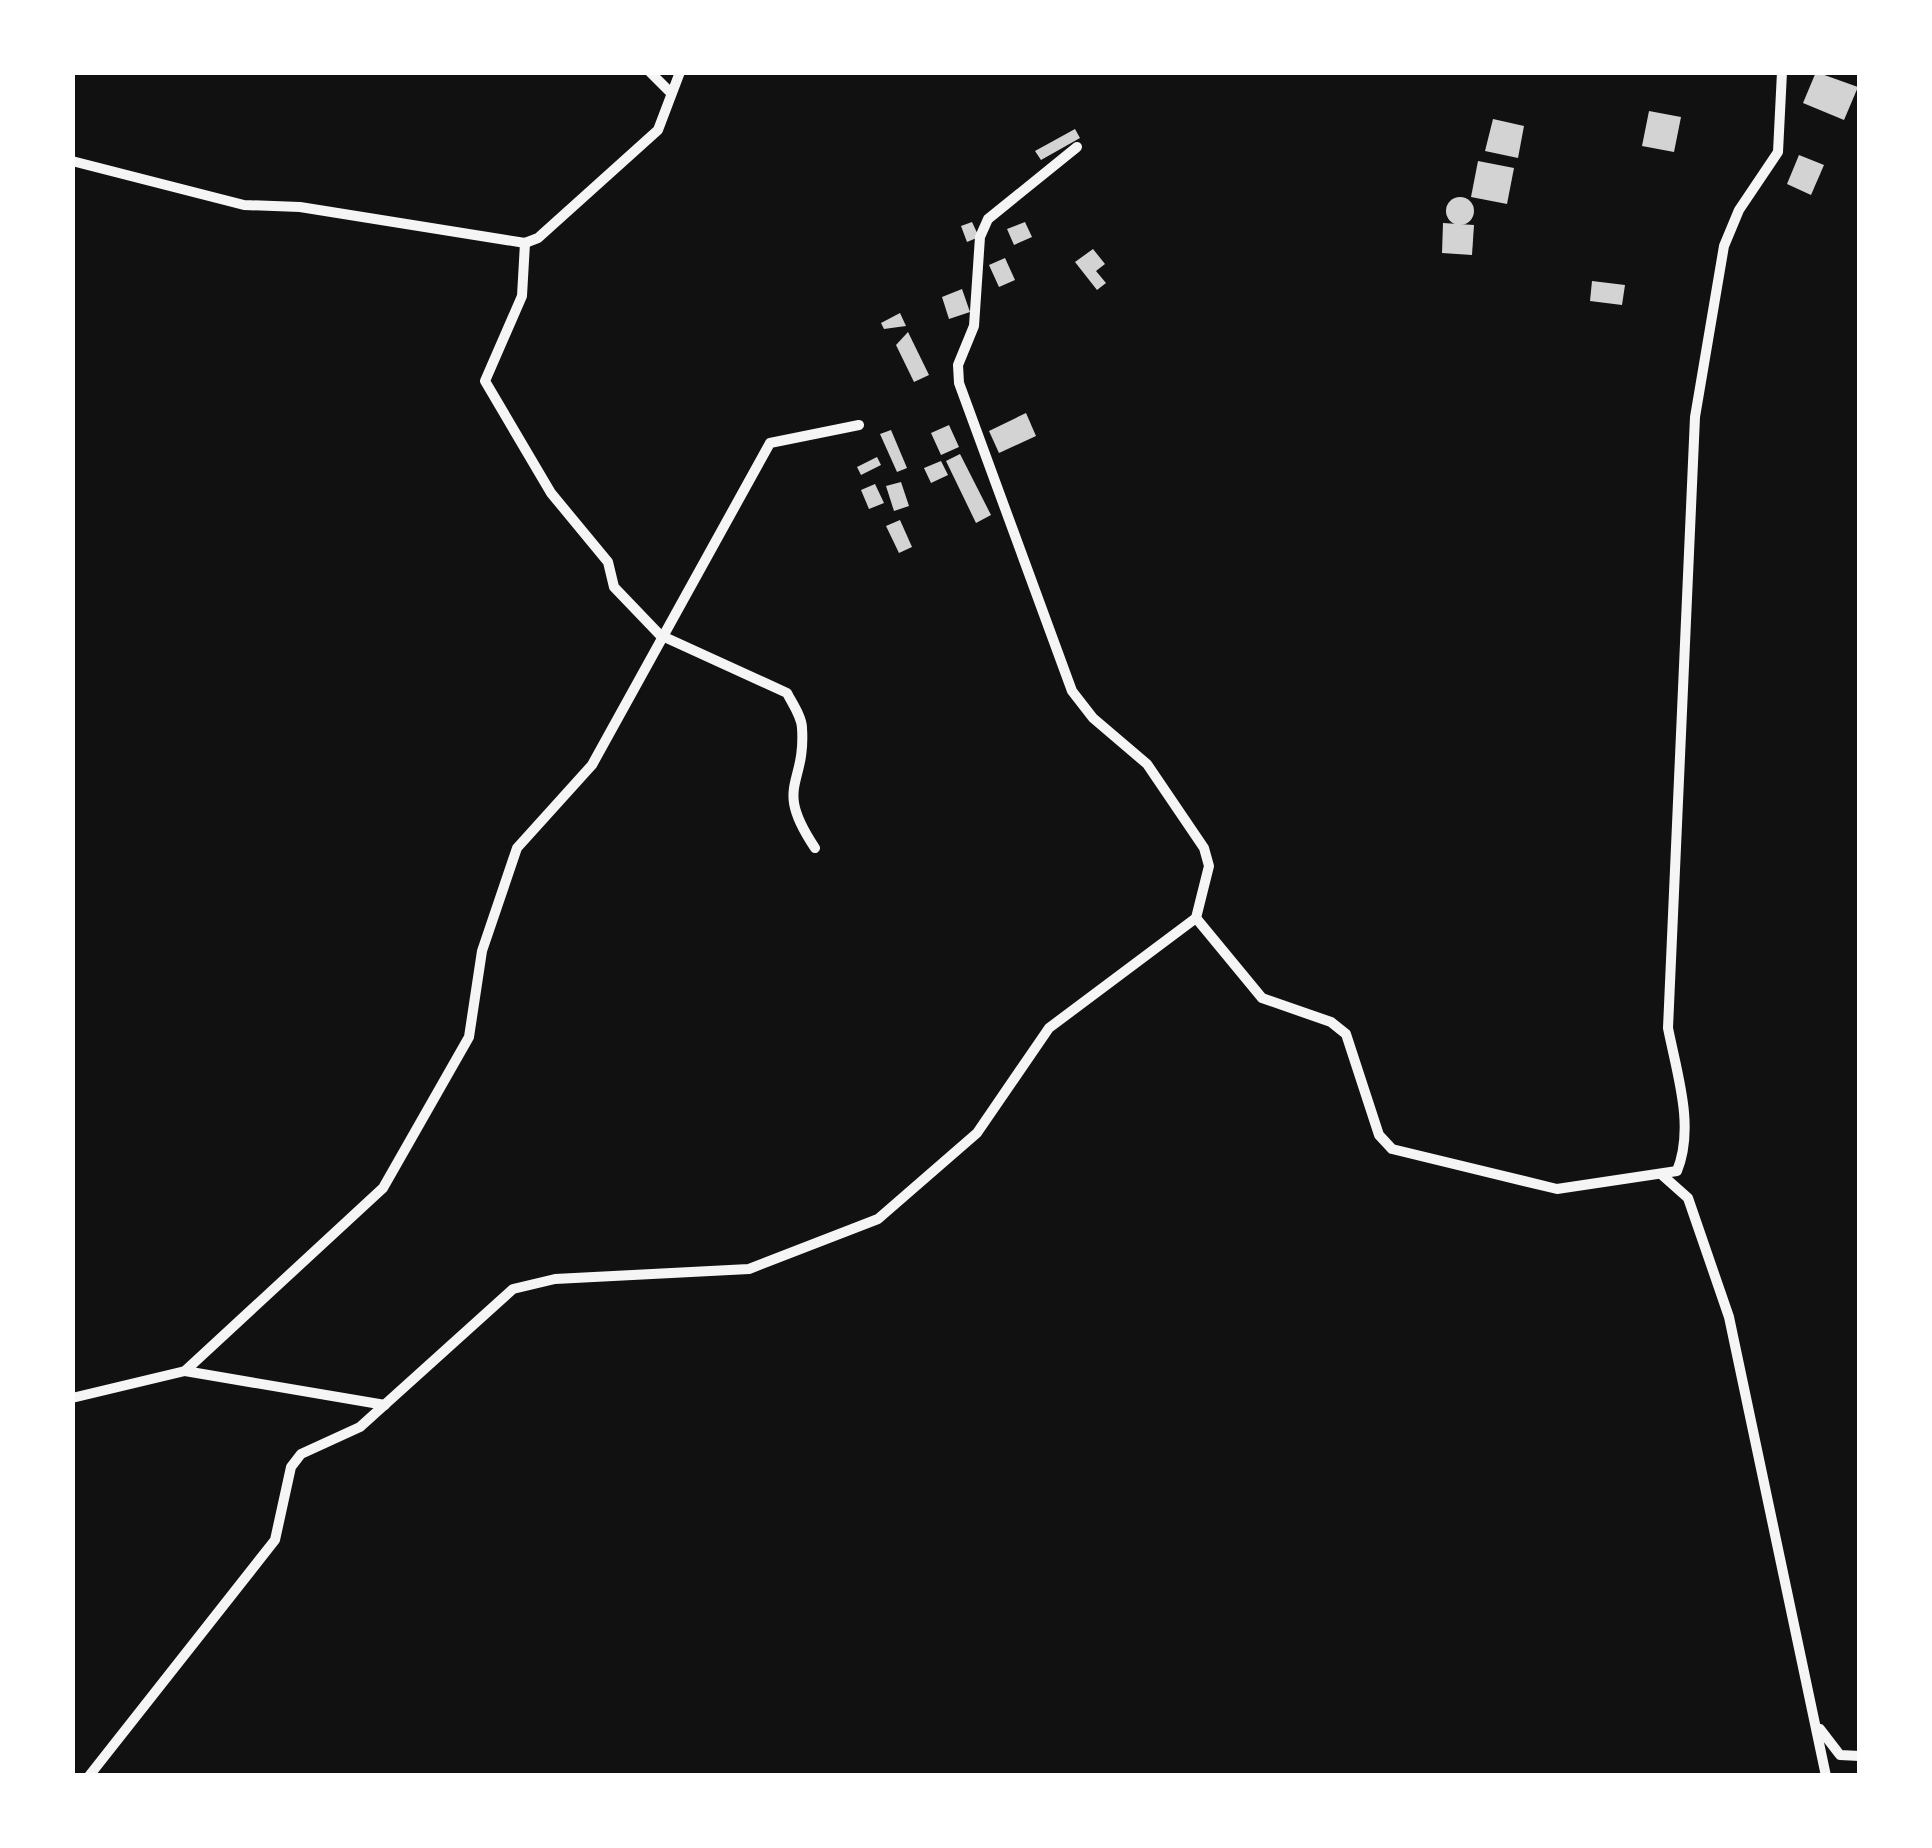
<svg xmlns="http://www.w3.org/2000/svg" width="1932" height="1848" font-family="'Zilla Slab',serif">
<style>
.building{fill:#d3d3d3}
.lines{fill:none;stroke-linecap:round;stroke-linejoin:round}
.minor{stroke:#f5f5f5;stroke-width:10}
</style>
<rect width="100%" height="100%" fill="#111"/>
<g class="building">
<path d="M1816,72L1858,87L1844,120L1803,103Z"/>
<path d="M1649,111L1681,117L1674,152L1642,146Z"/>
<path d="M1493,119L1524,126L1518,158L1485,151Z"/>
<path d="M1075,129L1080,138L1041,160L1035,151Z"/>
<path d="M1799,155L1824,165L1811,195L1787,184Z"/>
<path d="M1478,161L1514,168L1507,204L1471,197Z"/>
<circle cx="1460" cy="211" r="14"/>
<path d="M972,222L979,237L967,242L961,226Z"/>
<path d="M1025,222L1032,237L1014,245L1007,229Z"/>
<path d="M1443,223L1474,225L1472,255L1442,253Z"/>
<path d="M1093,249L1105,264L1096,271L1106,283L1097,290L1075,262Z"/>
<path d="M1005,258L1015,280L999,287L989,265Z"/>
<path d="M1592,281L1625,285L1622,305L1590,301Z"/>
<path d="M962,289L970,312L949,319L942,297Z"/>
<path d="M900,313L906,326L884,329L881,323Z"/>
<path d="M908,332L929,375L914,382L896,345Z"/>
<path d="M1026,413L1036,436L999,453L989,431Z"/>
<path d="M949,425L959,447L941,455L931,433Z"/>
<path d="M891,430L907,468L897,472L880,434Z"/>
<path d="M960,454L991,515L976,523L946,461Z"/>
<path d="M877,457L881,465L861,475L857,467Z"/>
<path d="M941,461L948,475L931,483L924,468Z"/>
<path d="M901,482L909,506L894,511L886,486Z"/>
<path d="M875,484L884,503L869,509L861,490Z"/>
<path d="M900,520L912,547L899,553L886,526Z"/>
</g>
<g class="lines">
<g class="minor">
<path d="M650,72L669,91"/>
<path d="M72,161L244,205L300,207L525,243L538,238L658,130L680,72"/>
<path d="M525,243L522,296L485,381L551,493L608,562L614,587L660,635L787,693C792,703 802,717 802,728C806,787 773,785 815,848"/>
<path d="M1196,918L1262,998L1331,1022L1346,1034L1379,1135L1392,1149L1557,1189L1677,1171C1695,1127 1677,1074 1668,1028L1695,417L1724,246L1739,210L1778,152L1782,72"/>
<path d="M1661,1174L1688,1198L1729,1317L1826,1776"/>
<path d="M185,1371L385,1405"/>
<path d="M72,1398L185,1371L383,1188L469,1037L482,951L517,848L592,765L770,443L859,425"/>
<path d="M1820,1729L1840,1755L1860,1756"/>
<path d="M89,1776L275,1540L291,1467L301,1454L360,1427L513,1289L555,1279L749,1269L878,1219L977,1133L1049,1028L1196,918L1209,866L1204,848L1147,764L1093,718L1072,691L959,383L958,365L974,326L980,237L988,219L1077,147"/>
</g>
</g>
<rect width="1932" height="1848" fill="none" stroke="#ffffff" stroke-width="150"/>
</svg>
